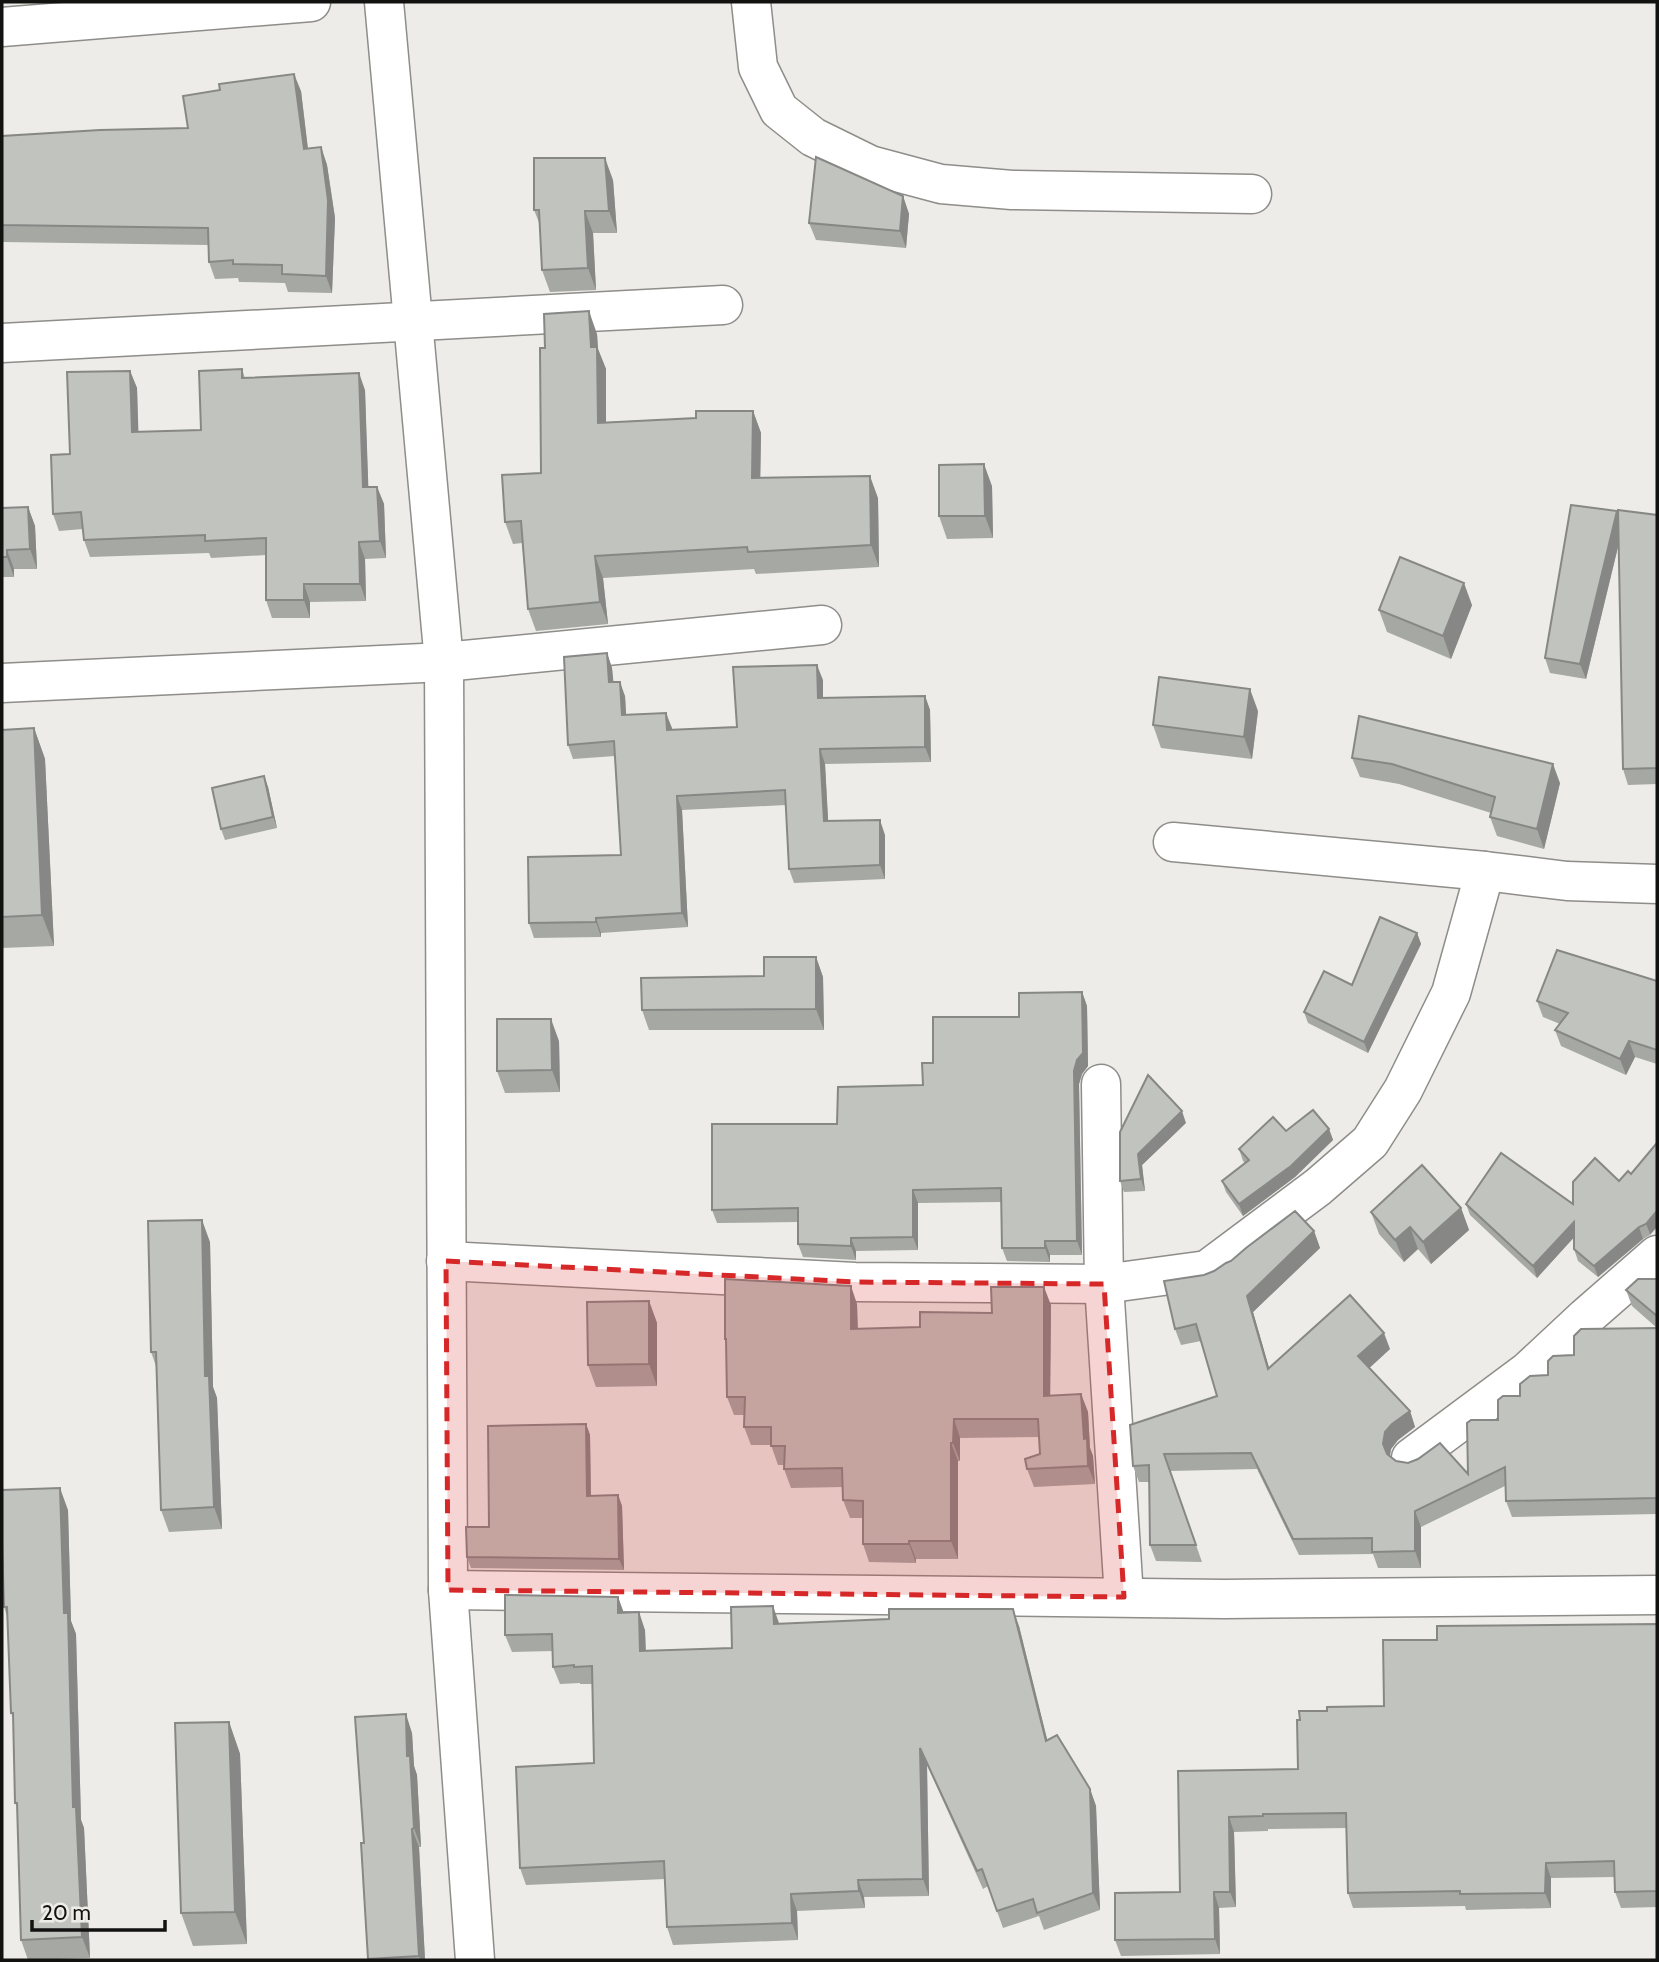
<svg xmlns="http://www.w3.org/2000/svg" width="1659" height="1962" font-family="Cabin,sans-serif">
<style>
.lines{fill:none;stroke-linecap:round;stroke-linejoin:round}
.street-casing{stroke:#8e8d89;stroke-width:41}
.street{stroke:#fff;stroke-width:38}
.wall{fill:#a6a8a4}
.shaded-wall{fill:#878886}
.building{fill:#c1c3bf;stroke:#878886;stroke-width:2}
.marked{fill:#d62828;fill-opacity:0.2;stroke:#d62828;stroke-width:5;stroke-dasharray:14 9;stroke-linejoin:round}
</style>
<rect width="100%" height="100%" fill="#edece8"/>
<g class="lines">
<defs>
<g id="street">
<path d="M384,2L444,662L448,1590L475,1960"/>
<path d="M751,2L758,67L779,110L813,137L870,165L941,184L1012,190L1252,194"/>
<path d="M2,27L311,2"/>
<path d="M2,343L723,305"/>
<path d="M2,683L444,662L822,625"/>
<path d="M1173,842L1485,871L1567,881L1657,884"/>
<path d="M1101,1084L1104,1284L1124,1597"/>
<path d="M446,1261L855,1282L1104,1284L1207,1270L1318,1187L1370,1142L1403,1090L1451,993L1485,871"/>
<path d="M1411,1458L1528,1371L1586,1317L1657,1255"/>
<path d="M448,1590L1224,1599L1657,1595"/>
</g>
</defs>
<use href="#street" class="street-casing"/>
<use href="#street" class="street"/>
</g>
<g class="wall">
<path d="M301,91L308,149L321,147L327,165L335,218L332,293L288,292L285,283L239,282L238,278L215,279L209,262L208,245L2,242V136L188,128Z"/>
<path d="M613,180L617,233H593L596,290L550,292L542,270L540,225L534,210Z"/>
<path d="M903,196L909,214L906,248L816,240L809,223Z"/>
<path d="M597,334L598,349L606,369V422L696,418L753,411L761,433L760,478L878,498L879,567L756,574L754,569L603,578L608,624L536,631L528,609L522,543L513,544L505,522L541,473L545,348Z"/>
<path d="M242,369L245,378L365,390L368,487H377L384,504L386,558L365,559L366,601L310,602V618H272L266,600V555L211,558L209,553L90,557L84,540L83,529L59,531L53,514L70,454L130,371L137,388L138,432L201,430Z"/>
<path d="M992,486L993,538L947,539L939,516Z"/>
<path d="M28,507L35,526L37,569H14V577H2V508Z"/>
<path d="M1617,511L1657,515V784L1628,785L1623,769L1619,543L1586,679L1550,673L1545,658Z"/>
<path d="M1472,605L1451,659L1387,632L1379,610Z"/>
<path d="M607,653L612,668L613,682L625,696L626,715L672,728V730L737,727L823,680V698L925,696L930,710L931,762L825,764L828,821L885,835V879L794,883L789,869L786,805L682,810L688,927L601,933V937L534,938L529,923L621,855L615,756L573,759L568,745Z"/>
<path d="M1258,711L1252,759L1161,748L1153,725Z"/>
<path d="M34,728L45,759L54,946L2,948V730Z"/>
<path d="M1352,758L1560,783L1544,849L1497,836L1490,817L1491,813L1399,784L1360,777Z"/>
<path d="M264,776L268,787L277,828L225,840L221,829Z"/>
<path d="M1417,933L1421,944L1368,1053L1308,1023L1304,1012L1352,985Z"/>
<path d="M816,957L823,977L824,1030H649L642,1010L764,976Z"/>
<path d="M1657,981V1064L1635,1057L1626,1075L1561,1046L1555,1030L1560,1024L1543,1017L1537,1001Z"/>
<path d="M1082,992L1087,1006L1088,1066L1082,1074L1079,1084L1082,1255H1050V1262L1007,1261L1002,1248L1001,1202L918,1203V1250L856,1251V1260L803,1257L798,1244V1222L717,1223L712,1210L837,1124L923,1085L933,1063L1019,1017Z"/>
<path d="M559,1041L560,1092L505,1093L497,1071Z"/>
<path d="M1186,1123L1142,1165L1145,1191L1124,1192L1120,1181Z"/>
<path d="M1329,1129L1333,1140L1295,1177L1243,1216L1226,1192L1222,1181L1245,1163L1243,1161L1239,1149L1286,1131Z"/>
<path d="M1628,1171L1650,1235L1643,1239L1598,1277L1578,1261L1574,1249V1237L1537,1278L1470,1215L1466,1204H1573L1619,1181Z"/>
<path d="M1461,1208L1469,1230L1431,1264L1418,1249L1404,1262L1379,1234L1371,1212Z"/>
<path d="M1314,1231L1320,1248L1253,1312L1269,1368L1390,1349L1369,1368L1410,1411L1415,1427L1398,1440L1391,1449L1390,1456L1396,1461L1468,1474L1498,1420L1520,1396L1574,1355L1657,1328V1514L1512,1517L1506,1501L1505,1486L1421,1527V1568H1378L1373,1554L1299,1555L1257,1469L1170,1471L1202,1562L1156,1561L1150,1545L1149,1482H1139L1133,1466L1217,1396L1201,1341L1181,1345L1175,1329L1204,1275L1214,1271L1231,1261Z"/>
<path d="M210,1242L213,1387L217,1398L222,1529L169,1532L161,1510L156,1366L151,1352Z"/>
<path d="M1657,1279V1328L1632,1306L1626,1290Z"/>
<path d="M649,1301L657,1323V1386L596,1387L588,1365Z"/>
<path d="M857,1304L858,1329L920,1327L992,1313L1051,1305L1050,1396L1081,1394L1088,1412L1090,1448L1093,1456L1095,1484L1034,1487L1027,1469L1040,1454L1039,1437L960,1438V1461H958V1559H916V1563L869,1562L863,1544V1518H850L843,1500V1487L791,1488L784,1469V1465H778L771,1445H751L744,1427V1415H734L727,1397V1343L725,1339Z"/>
<path d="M586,1424L590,1435L591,1496L618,1495L622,1506L624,1570L471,1568L467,1557L489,1527Z"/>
<path d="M68,1510L71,1621L76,1634L81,1820L84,1828L90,1958L28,1960L21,1940L17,1807L15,1803L13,1718L11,1713L7,1616L4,1607Z"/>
<path d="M618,1597L624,1613L645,1630L646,1651L732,1648L779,1624L1019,1626L1047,1740L1090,1789L1096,1806L1100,1910L1044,1930L1039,1916L1003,1928L988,1886L983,1889L927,1765L929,1896L864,1897L865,1908L797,1911L798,1940L673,1945L667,1927L665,1879L526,1885L520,1868L594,1763L592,1684H580V1683L560,1684L553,1667V1651L512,1652L505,1635Z"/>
<path d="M1657,1624V1907L1621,1908L1615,1892V1877L1551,1878V1908L1466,1910L1465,1906L1353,1908L1348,1893L1347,1828L1268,1829V1831L1234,1832L1236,1907L1219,1908L1220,1954L1121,1956L1115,1940L1180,1892L1178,1771L1298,1769L1300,1720L1327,1711L1384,1706L1437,1640Z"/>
<path d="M229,1722L240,1754L247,1944L193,1946L181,1913Z"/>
<path d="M412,1733L414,1766L417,1775L421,1847H419L425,1960H369L361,1843H364Z"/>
</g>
<g class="shaded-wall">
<path d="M294,74L301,91L310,167L304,149Z"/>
<path d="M321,147L327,165L335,218L332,293L326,276Z"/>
<path d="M605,158L613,180L617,233L609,211Z"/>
<path d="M903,196L909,214L906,248L900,231Z"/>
<path d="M585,211L593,233L596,290L588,268Z"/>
<path d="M589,311L597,334L598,349L606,369V445L598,423L591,347Z"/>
<path d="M130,371L137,388L139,450L132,432Z"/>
<path d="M359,373L365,390L369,505L363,487Z"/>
<path d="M753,411L761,433L760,500L752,478Z"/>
<path d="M984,464L992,486L993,538L985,516Z"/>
<path d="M870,476L878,498L879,567L871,545Z"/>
<path d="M377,487L384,504L386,558L380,541Z"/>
<path d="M28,507L35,526L37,569L30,549Z"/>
<path d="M1617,511L1623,526L1586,679L1580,664Z"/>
<path d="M359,542L365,559L366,601L360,584Z"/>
<path d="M7,550L14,569V577L7,557Z"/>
<path d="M595,556L603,578L608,624L600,602Z"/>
<path d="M1464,583L1472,605L1451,659L1443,636Z"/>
<path d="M304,584L310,602V618L304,600Z"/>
<path d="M607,653L612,668L615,697L609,682Z"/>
<path d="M817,665L823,680V712L818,698Z"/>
<path d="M620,682L625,696L627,730L622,715Z"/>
<path d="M1250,689L1258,711L1252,759L1244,737Z"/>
<path d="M925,696L930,710L931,762L925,747Z"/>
<path d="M666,713L672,728L673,745L667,730Z"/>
<path d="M34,728L45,759L54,946L42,915Z"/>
<path d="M820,749L825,764L829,836L824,821Z"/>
<path d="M1553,764L1560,783L1544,849L1537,829Z"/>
<path d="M264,776L268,787L277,828L273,817Z"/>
<path d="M677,796L682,810L688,927L682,913Z"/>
<path d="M880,820L885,835V879L880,865Z"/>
<path d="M596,918L601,933V937L596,922Z"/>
<path d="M1417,933L1421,944L1368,1053L1364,1042Z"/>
<path d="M816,957L823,977L824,1030L816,1009Z"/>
<path d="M1082,992L1087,1006L1088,1066L1082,1074L1079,1084L1082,1255L1077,1241L1074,1071Z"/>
<path d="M551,1019L559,1041L560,1092L552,1070Z"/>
<path d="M1629,1041L1635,1057L1626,1075L1620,1059Z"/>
<path d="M1182,1111L1186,1123L1142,1165L1145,1191L1141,1179L1138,1154Z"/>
<path d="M1329,1129L1333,1140L1295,1177L1243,1216L1239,1204Z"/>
<path d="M913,1190L918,1203V1250L913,1237Z"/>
<path d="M1461,1208L1469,1230L1431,1264L1423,1242Z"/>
<path d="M1657,1211V1227L1650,1235L1646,1224Z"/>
<path d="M202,1220L210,1242L213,1387L217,1398L222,1529L214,1507L205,1376Z"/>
<path d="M1574,1222L1578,1233L1537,1278L1533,1266Z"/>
<path d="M1410,1227L1418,1249L1404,1262L1395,1240Z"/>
<path d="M1639,1227L1643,1239L1598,1277L1594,1266Z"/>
<path d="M1314,1231L1320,1248L1253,1312L1274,1385L1268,1369L1247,1296Z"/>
<path d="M851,1238L856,1251V1260L851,1246Z"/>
<path d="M1045,1241L1050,1255V1262L1045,1248Z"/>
<path d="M851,1286L857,1304L858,1347L851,1329Z"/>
<path d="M1044,1287L1051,1305L1050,1414L1044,1396Z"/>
<path d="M649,1301L657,1323V1386L649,1364Z"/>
<path d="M1384,1333L1390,1349L1364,1373L1358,1356Z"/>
<path d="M1081,1394L1088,1412L1090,1448L1093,1456L1095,1484L1088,1466L1084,1439Z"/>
<path d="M1410,1411L1415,1427L1398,1440L1391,1449L1389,1460L1383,1444L1385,1432L1392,1424Z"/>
<path d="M954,1419L960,1438V1461L953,1443Z"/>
<path d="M586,1424L590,1435L591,1507L587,1496Z"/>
<path d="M951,1443L958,1461V1559L951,1541Z"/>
<path d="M60,1488L68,1510L71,1621L76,1634L81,1820L84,1828L90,1958L82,1937L73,1807L64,1613Z"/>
<path d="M618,1495L622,1506L624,1570L619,1559Z"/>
<path d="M1415,1511L1421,1527V1568L1415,1551Z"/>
<path d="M909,1541L916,1559V1563L909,1544Z"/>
<path d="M618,1597L624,1614L618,1613Z"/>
<path d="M773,1606L779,1623L780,1641L774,1624Z"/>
<path d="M1013,1609L1019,1626L1052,1759L1046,1741Z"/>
<path d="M639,1612L645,1630L646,1668L640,1651Z"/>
<path d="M406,1714L412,1733L414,1766L417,1775L421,1847L414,1828L407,1756Z"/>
<path d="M229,1722L240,1754L247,1944L235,1912Z"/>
<path d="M920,1748L927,1765L929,1896L923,1879Z"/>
<path d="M1090,1789L1096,1806L1100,1910L1093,1893Z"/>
<path d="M1229,1817L1234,1832L1236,1907L1230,1892Z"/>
<path d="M412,1829L419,1847L425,1960H420L419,1956Z"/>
<path d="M1546,1863L1551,1878V1908L1545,1893Z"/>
<path d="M858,1880L864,1897L865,1908L859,1891Z"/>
<path d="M1214,1892L1219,1908L1220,1954L1215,1939Z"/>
<path d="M791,1894L797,1911L798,1940L792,1923Z"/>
</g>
<g class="building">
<path d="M294,74L304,149L321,147L328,200L326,276L282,274V265L233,264V260L209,262L208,228L2,225V136L100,130L188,128L183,96L220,90L219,84Z"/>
<path d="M816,157L903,196L900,231L809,223Z"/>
<path d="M534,158H605L609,211H585L588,268L542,270L539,210H534Z"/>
<path d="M589,311L591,347H597L598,423L696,418V411H753L752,478L870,476L871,545L748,552L747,547L595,556L600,602L528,609L521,521L505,522L502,475L541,473L540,348H545L544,314Z"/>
<path d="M242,369V378L359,373L363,487H377L380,541L359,542L360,584H304V600H266V538L205,541V535L84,540L81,512L53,514L51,455L70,454L67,372L130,371L132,432L201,430L199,371Z"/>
<path d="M984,464L985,516H939V465Z"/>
<path d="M1571,505L1617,511L1580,664L1545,658Z"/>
<path d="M28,507L30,549L7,550V557H2V508Z"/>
<path d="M1618,510L1657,515V768L1623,769Z"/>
<path d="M1400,557L1464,583L1443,636L1379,610Z"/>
<path d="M607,653L609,682H620L622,715L666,713L667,730L737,727L733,667L817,665L818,698L925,696V747L820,749L824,821L880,820V865L789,869L785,790L677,796L682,913L596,918V922L529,923L528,857L621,855L614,741L568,745L564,657Z"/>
<path d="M1159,677L1250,689L1244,737L1153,725Z"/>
<path d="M1359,716L1553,764L1537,829L1490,817L1495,797L1392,764L1352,758Z"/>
<path d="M34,728L42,915L2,917V730Z"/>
<path d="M264,776L273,817L221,829L212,788Z"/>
<path d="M1380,917L1417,933L1364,1042L1304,1012L1324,971L1352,985Z"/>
<path d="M1557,950L1657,981V1050L1629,1041L1620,1059L1555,1030L1568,1013L1537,1001Z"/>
<path d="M764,957H816V1009L642,1010L641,978L764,976Z"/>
<path d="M1082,992L1083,1053L1077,1060L1074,1071L1077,1241H1045V1248H1002L1001,1188L913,1190V1237L851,1238V1246L798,1244V1208L712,1210V1124H837L838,1087L923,1085L922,1063H933V1017H1019V993Z"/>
<path d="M497,1019H551L552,1070L497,1071Z"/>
<path d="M1148,1075L1182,1111L1138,1154L1141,1179L1120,1181V1132Z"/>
<path d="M1313,1110L1329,1129L1291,1166L1239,1204L1222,1181L1249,1160L1239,1149L1273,1117L1286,1131Z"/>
<path d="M1656,1144L1657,1145V1211L1646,1224L1639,1227L1594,1266L1574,1249V1222L1533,1266L1466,1204L1501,1153L1573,1204V1182L1595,1158L1619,1181L1628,1171L1631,1174Z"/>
<path d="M1422,1165L1461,1208L1423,1242L1410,1227L1395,1240L1371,1212Z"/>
<path d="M1295,1211L1314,1231L1247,1296L1268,1369L1350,1295L1384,1333L1358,1356L1410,1411L1392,1424L1385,1432L1383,1444L1387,1454L1396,1461L1408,1463L1418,1459L1440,1443L1468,1474L1467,1423L1471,1420H1498V1400L1503,1396H1520V1384L1530,1376L1548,1375V1361L1553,1356L1574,1355V1336L1581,1329L1657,1328V1498L1506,1501L1505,1467L1415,1511V1551L1372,1552V1538L1293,1539L1251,1453L1164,1454L1196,1545H1150L1149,1465L1133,1466L1130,1425L1217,1396L1196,1324L1175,1329L1164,1281L1204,1275L1214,1271L1226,1263L1231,1261L1246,1248Z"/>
<path d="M202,1220L205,1376H209L214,1507L161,1510L156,1352H151L148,1221Z"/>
<path d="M725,1279L851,1286V1329L920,1327V1312L992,1313L991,1287H1044V1396L1081,1394L1084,1439L1087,1438L1088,1466L1027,1469L1025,1459L1040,1454L1038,1419H954L953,1443H951V1541H909V1544H863V1501L843,1500L842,1468L784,1469L785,1446H771V1427H744L745,1397H727L726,1339H725Z"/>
<path d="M1638,1279H1657V1316L1626,1290Z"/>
<path d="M649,1301V1364L588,1365L587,1302Z"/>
<path d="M586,1424L587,1496L618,1495L619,1559L467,1557L466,1527H489L488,1426Z"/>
<path d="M60,1488L64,1613H68L73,1807H76L82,1937L21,1940L17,1803H15L13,1713H11L7,1607H4L2,1542V1490Z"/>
<path d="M505,1595L618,1597V1613L639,1612L640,1651L732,1648L731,1607L773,1606L774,1624L889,1619V1609H1013L1046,1741L1057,1735L1090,1789L1093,1893L1037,1913L1033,1899L997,1911L982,1869L977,1871L920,1748L923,1879L858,1880L859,1891L791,1894L792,1923L667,1927L664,1861L520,1868L516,1767L594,1763L592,1666L574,1667V1665L553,1667L552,1634L505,1635Z"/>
<path d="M1657,1624V1891L1615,1892L1614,1861L1546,1863L1545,1893L1460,1894V1891L1348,1893L1346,1813L1263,1814V1816L1229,1817L1230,1892H1214L1215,1939L1115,1940V1893L1180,1892L1178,1771L1298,1769L1297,1720H1300L1299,1711H1327V1707L1384,1706L1383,1640H1437V1626Z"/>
<path d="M406,1714L407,1756H410L414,1828L412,1829L419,1956L368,1959L361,1843H364L355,1717Z"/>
<path d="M229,1722L235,1912L181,1913L175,1723Z"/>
</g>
<path class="marked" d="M446,1261L855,1282L1104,1284L1124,1597L448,1590Z"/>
<rect width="1659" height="1962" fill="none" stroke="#121210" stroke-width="7"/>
<path d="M32 1920v10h133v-10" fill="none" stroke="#121210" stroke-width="3.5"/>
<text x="42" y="1920" font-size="21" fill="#121210" stroke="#edece8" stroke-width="5" paint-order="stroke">20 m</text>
</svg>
